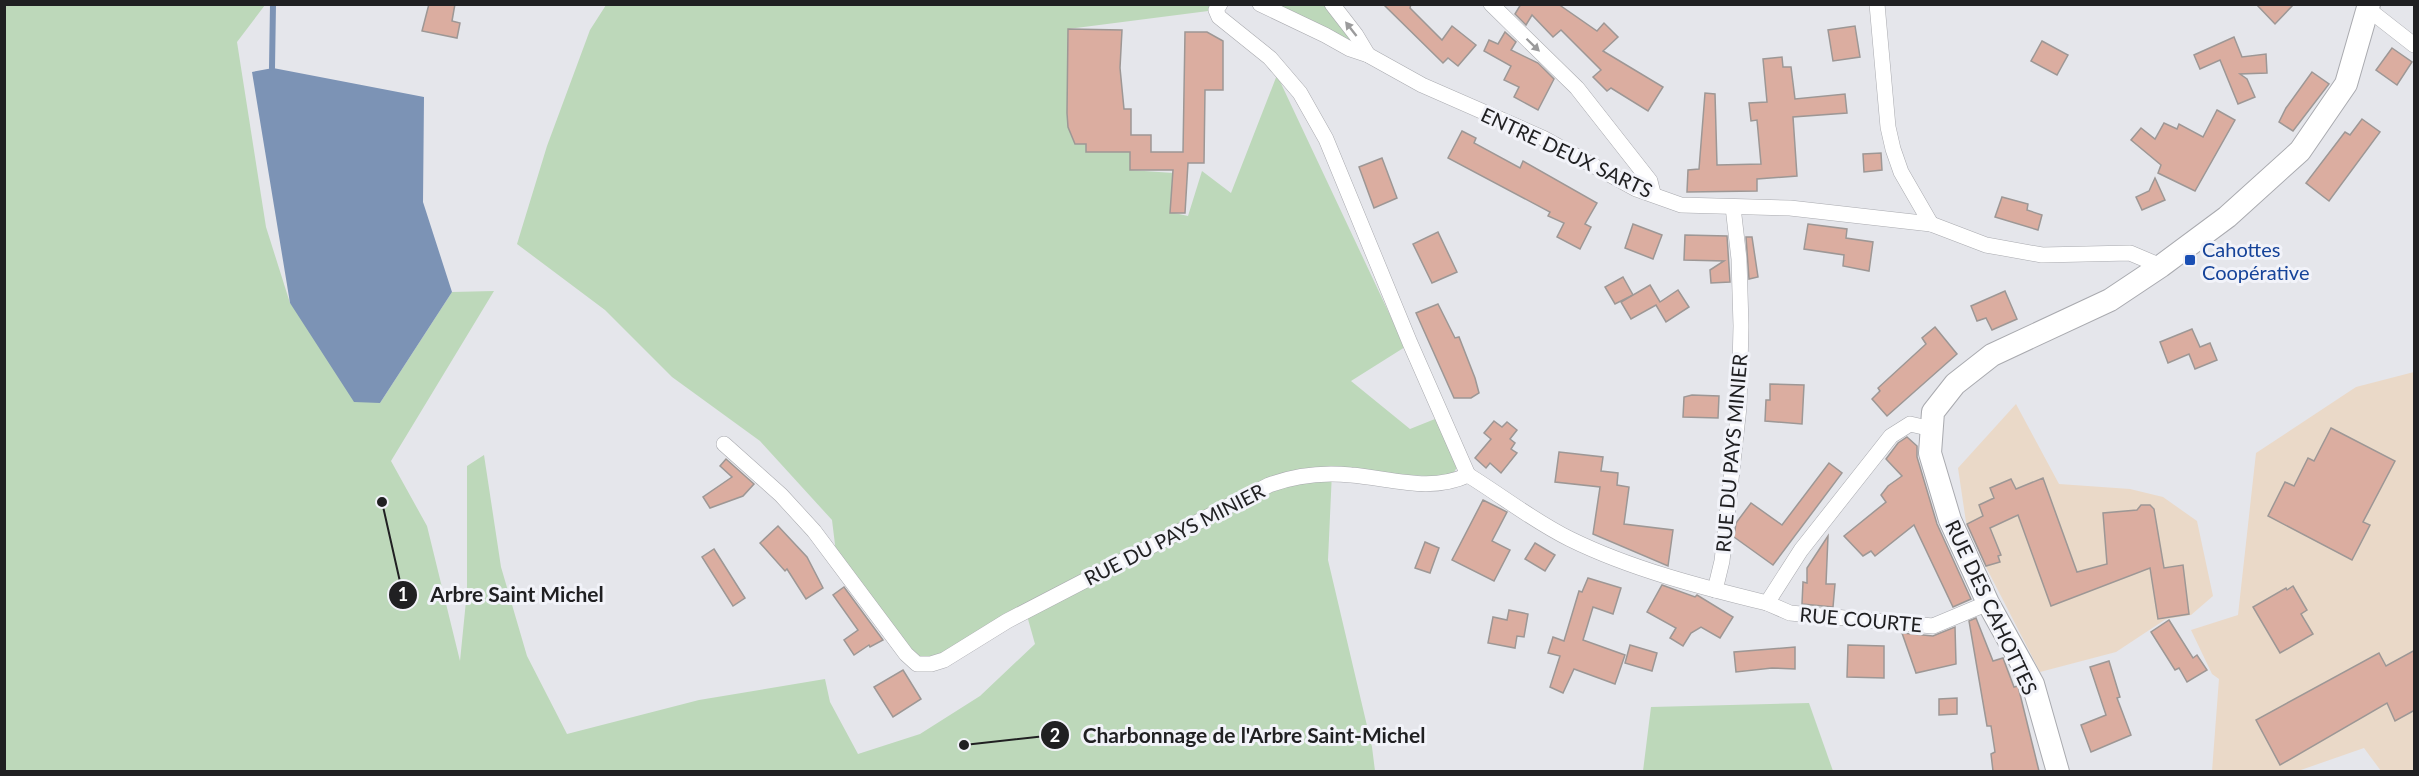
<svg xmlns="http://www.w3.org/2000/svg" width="2419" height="776" font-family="Lato,sans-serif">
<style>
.industrial{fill:#ead9c8}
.green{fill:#bdd8ba}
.water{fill:#7c93b5}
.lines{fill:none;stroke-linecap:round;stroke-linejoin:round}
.stream{stroke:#7c93b5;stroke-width:6}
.building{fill:#dbada0;stroke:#9d9795;stroke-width:1.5}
.street-casing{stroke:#a9aaaf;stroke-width:16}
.secondary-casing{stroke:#a9aaaf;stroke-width:24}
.street{stroke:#fff;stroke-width:15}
.secondary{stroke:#fff;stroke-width:22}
.oneway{fill:#9b9b9c}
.transit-dot{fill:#1a4fb4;stroke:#f2f3f9;stroke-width:2}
.labels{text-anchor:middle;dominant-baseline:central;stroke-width:6;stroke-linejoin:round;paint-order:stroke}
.street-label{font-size:20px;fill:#202022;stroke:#f2f3f9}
.transit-label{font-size:20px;fill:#164399;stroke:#f2f3f9;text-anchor:start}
.leader{fill:none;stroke:#202022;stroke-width:2}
.callout-dot{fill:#202022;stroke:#f2f3f9;stroke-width:2}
.mark-label{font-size:18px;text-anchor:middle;font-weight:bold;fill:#fff}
.callout-label{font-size:21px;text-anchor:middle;font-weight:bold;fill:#202022;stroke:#f2f3f9;stroke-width:6;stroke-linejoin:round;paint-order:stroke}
</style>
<rect width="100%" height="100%" fill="#e5e6eb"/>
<g class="industrial">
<path d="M2414,372V771H2381L2364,748L2298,771H2212L2219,679L2212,674L2191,630L2238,615L2256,453L2356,387Z"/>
<path d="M2016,404L2059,484L2130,489L2163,497L2197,521L2213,596L2191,615L2166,619L2116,652L2040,672L1986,567L1966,522L1958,468Z"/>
</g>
<g class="green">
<path d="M5,5H265L237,42L266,227L290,303L380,403L452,292L494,291L391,461L427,526L460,661L467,591V466L484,455L501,567L527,656L567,734L699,700L825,679L830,702L858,754L920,734L980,696L1035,644L1026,612L944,660L917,664L837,561L832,520L760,441L672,377L605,310L517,244L547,146L590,30L606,5H1220L1216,10L1068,29L1067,113L1068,127L1075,144H1086V152H1130V170L1173,173L1170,212L1188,216L1202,171L1231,193L1277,75L1405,347L1351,381L1410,429L1435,419L1459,464L1451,477L1332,472L1328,560L1372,747L1375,771L5,772Z"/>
<path d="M1259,5H1332L1368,55Z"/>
<path d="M1809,703L1833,771H1643L1651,707Z"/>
</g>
<path class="water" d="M273,68L424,97L423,202L452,292L380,403L354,402L290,303L252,72Z"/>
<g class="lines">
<path class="stream" d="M272,68L273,4"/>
</g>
<g class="building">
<path d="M429,4H455L452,21L460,23L457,38L422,31Z"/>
<path d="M1383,4H1411L1410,8L1442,40L1452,26L1476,45L1458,66L1448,58L1443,63Z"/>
<path d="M1521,4H1558L1597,31L1604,23L1618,37L1603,51L1663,87L1648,111L1611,88L1607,91L1593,77L1601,70L1561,30L1553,37L1532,15L1526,25L1515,14Z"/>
<path d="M2256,4H2294L2275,24Z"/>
<path d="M1855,26L1860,57L1833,61L1828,30Z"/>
<path d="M1068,29L1122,30L1120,68L1124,109H1131V135H1151V152H1183L1185,32H1207L1223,41V90H1205L1204,163H1188L1185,213H1170L1173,170H1130V152H1086V144H1075L1068,127L1067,113Z"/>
<path d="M1505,32L1516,42L1511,50L1538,63L1554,79L1538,110L1514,97L1519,87L1504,80L1511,66L1484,51L1489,40L1498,44Z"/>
<path d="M2234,37L2242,57L2266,54L2267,73L2240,74L2247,79L2255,97L2238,104L2220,60L2200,69L2194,55Z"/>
<path d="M2042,41L2068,55L2057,75L2031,61Z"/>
<path d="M2392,48L2412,62L2397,85L2376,70Z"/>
<path d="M1782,57L1783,67H1791L1795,99L1845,94L1847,113L1793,117L1797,176L1757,179V191L1687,192L1688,170L1699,169L1705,93L1715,94L1717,165L1761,164L1757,120L1751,121L1749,103L1767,102L1763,59Z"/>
<path d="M2312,72L2329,84L2293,131L2279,122L2286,108Z"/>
<path d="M2217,110L2235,120L2195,191L2158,173L2161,165L2131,140L2141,128L2155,139L2164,123L2177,129L2179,124L2203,137Z"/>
<path d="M2362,119L2380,132L2329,201L2306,183L2345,132L2350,135Z"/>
<path d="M1462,131L1476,138L1474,143L1520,168L1523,161L1597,203L1585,224L1591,227L1580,249L1557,237L1564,223L1548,216L1550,212L1448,158Z"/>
<path d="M1881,153L1882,170L1864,172L1863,154Z"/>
<path d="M1382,158L1397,198L1374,208L1359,167Z"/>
<path d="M2155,178L2165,200L2142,210L2136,197L2149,191Z"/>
<path d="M2002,197L2028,204L2027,210L2042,215L2038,230L1995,217Z"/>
<path d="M1633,224L1662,235L1653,259L1625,248Z"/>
<path d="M1808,224L1847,229L1846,238L1873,242L1869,271L1843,266L1844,255L1804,249Z"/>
<path d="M1438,232L1457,272L1432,283L1413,244Z"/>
<path d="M1685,235L1727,236L1730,282L1711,283L1710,270L1724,261L1684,260Z"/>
<path d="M1746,237H1752L1758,277L1749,279Z"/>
<path d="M1623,277L1633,295L1615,304L1605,287Z"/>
<path d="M1650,285L1660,302L1678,290L1689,307L1666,322L1656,305L1631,319L1621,302Z"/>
<path d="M2005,291L2017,319L1992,330L1986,318L1977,321L1971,306Z"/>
<path d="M1438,304L1455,338L1459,337L1475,378L1479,393L1471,398H1454L1416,313Z"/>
<path d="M1935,327L1957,354L1887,416L1872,399L1880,391L1878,388L1926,344L1922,338Z"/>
<path d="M2192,329L2200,347L2210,343L2217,360L2195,369L2189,354L2168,363L2160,342Z"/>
<path d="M1770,384L1804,385L1802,424L1765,421L1766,400H1770Z"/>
<path d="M1692,395L1719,396L1718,418L1683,417L1684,397Z"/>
<path d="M1494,421L1502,427L1507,422L1517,430L1510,439L1515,443L1511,449L1517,453L1501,473L1490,463L1486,468L1475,458L1491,439L1484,433Z"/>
<path d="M2331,428L2395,461L2363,522L2370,525L2352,560L2268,516L2285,482L2294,486L2308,458L2314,461Z"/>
<path d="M1907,437L1917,446V457L1937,524L1971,599L1953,607L1914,525L1875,556L1871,551L1863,556L1844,536L1886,502L1881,495L1888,486L1902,476L1886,459L1898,443Z"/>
<path d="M1559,452L1603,457L1601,471L1618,473L1617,485L1629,487L1624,524L1673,530L1668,566L1593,534L1600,487L1555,482Z"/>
<path d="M726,459L754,484L743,496L710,508L703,497L732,477L720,466Z"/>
<path d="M1829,463L1842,473L1773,565L1734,537L1736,523L1751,503L1782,525Z"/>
<path d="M2043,478L2077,572L2107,564L2103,513L2137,510L2141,505H2150L2154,509L2164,568L2183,565L2189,614L2158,619L2150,568L2051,606L2018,515L1990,528L2001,555L1998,556L2000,562L1986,566L1967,524L1983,516L1979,505L1994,498L1990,488L2011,479L2016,489Z"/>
<path d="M1483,500L1507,512L1492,541L1510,550L1494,581L1452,560Z"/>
<path d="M778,526L807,557L823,588L806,599L787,569L785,571L760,543Z"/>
<path d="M1828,536L1826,584H1835L1833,607L1802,604L1803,582L1807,583V568Z"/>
<path d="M1425,542L1439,548L1430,573L1415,568Z"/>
<path d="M1535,543L1555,555L1545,571L1525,559Z"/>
<path d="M714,549L745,598L733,606L702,557Z"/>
<path d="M1588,578L1621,588L1613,614L1593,607L1583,640L1625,655L1615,684L1574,669L1563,693L1550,687L1560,656L1548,653L1553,637L1564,641L1579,591L1582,592Z"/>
<path d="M1662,585L1695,597L1697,595L1733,617L1720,638L1701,627L1691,633L1683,646L1670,638L1676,628L1647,612Z"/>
<path d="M2293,586L2307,610L2301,614L2313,634L2280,653L2253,607L2286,588L2287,590Z"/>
<path d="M844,587L883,640L870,647L869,645L854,655L844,640L858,630L833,595Z"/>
<path d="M1509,610L1528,614L1524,637L1517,636L1515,648L1488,643L1493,617L1507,620Z"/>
<path d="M1976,618L1993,661L2003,658L2014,687L2018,686L2039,771H1993L1991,754L1995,752L1991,726H1987L1969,621Z"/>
<path d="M2169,620L2193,658L2197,655L2207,670L2187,682L2179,668L2175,670L2151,632Z"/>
<path d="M1955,627L1956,664L1916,673L1902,633L1933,636Z"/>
<path d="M1630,645L1657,653L1652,671L1625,663Z"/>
<path d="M1848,645L1884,646V678L1847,677Z"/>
<path d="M1795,647V669L1772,668L1736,672L1734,652Z"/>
<path d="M2415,650V710L2395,721L2387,703L2280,765L2256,720L2379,653L2386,666Z"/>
<path d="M2109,661L2120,697L2117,698L2131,735L2091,752L2081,725L2106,715L2090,667Z"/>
<path d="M903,670L921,699L893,717L874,687Z"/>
<path d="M1957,698V714L1939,715V699Z"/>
</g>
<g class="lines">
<defs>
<g id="street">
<path d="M1220,4L1216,10L1219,17L1270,58L1300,93L1326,139L1410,343L1468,475"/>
<path d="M1260,4L1325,35L1350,49L1368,55L1422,85L1543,138L1636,189L1681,205L1790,208L1931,224L1986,245L2042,255L2130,253L2161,266"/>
<path d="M1332,4L1356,35L1368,55"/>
<path d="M1491,4L1577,88L1650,181L1653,193"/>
<path d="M1877,4L1888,127L1893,149L1901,172L1931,224"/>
<path d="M2368,9L2414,45"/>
<path d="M724,444L781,495L814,531L906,654L917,664H931L944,660L1007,621L1269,485C1296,475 1322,472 1351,475C1390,478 1430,493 1468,475"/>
<path d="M1468,475C1502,496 1535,522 1570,539C1631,569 1701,587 1767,603L1801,550L1891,436L1910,424L1932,429"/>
<path d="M1715,590L1722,561L1739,407L1741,326L1739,259L1733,207"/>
<path d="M1767,603L1790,613L1933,626L1988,603"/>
</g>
<path id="secondary" d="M2058,772L2033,684L1988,603L1950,520L1930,453L1933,412L1955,384L1992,355L2110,300L2161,266L2227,217L2300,151L2346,84L2369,4"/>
</defs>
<use href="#street" class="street-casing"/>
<use href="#secondary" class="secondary-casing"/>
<use href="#street" class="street"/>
<use href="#secondary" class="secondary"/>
</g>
<defs><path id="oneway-solid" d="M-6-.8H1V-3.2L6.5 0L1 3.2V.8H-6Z" transform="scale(1.5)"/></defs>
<g class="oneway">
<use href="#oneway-solid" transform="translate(1351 29) rotate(-128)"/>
<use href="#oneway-solid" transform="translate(1533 45) rotate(44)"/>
</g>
<rect class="transit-dot" x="2184" y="254" width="12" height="12" rx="3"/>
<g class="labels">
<g class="street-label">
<text transform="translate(1567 152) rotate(25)">ENTRE DEUX SARTS</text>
<text transform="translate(1731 453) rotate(-85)">RUE DU PAYS MINIER</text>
<text transform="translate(1174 534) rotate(-27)">RUE DU PAYS MINIER</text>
<text transform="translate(1992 607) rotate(65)">RUE DES CAHOTTES</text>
<text transform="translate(1861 619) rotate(5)">RUE COURTE</text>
</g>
<g class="transit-label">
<text x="2202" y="249">Cahottes<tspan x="2202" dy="23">Coopérative</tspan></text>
</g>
</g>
<path class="leader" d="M382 502L403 595M964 745L1055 735"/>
<g class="callout-dot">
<circle cx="382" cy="502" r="6"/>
<circle cx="964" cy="745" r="6"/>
<circle cx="403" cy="595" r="15"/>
<circle cx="1055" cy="735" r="15"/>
</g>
<g class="mark-label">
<text x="403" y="601">1</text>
<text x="1055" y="742">2</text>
</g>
<g class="callout-label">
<text x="517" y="602">Arbre Saint Michel</text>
<text x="1254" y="743">Charbonnage de l'Arbre Saint-Michel</text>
</g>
<rect width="2419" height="776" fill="none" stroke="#202022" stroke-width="12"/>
</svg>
